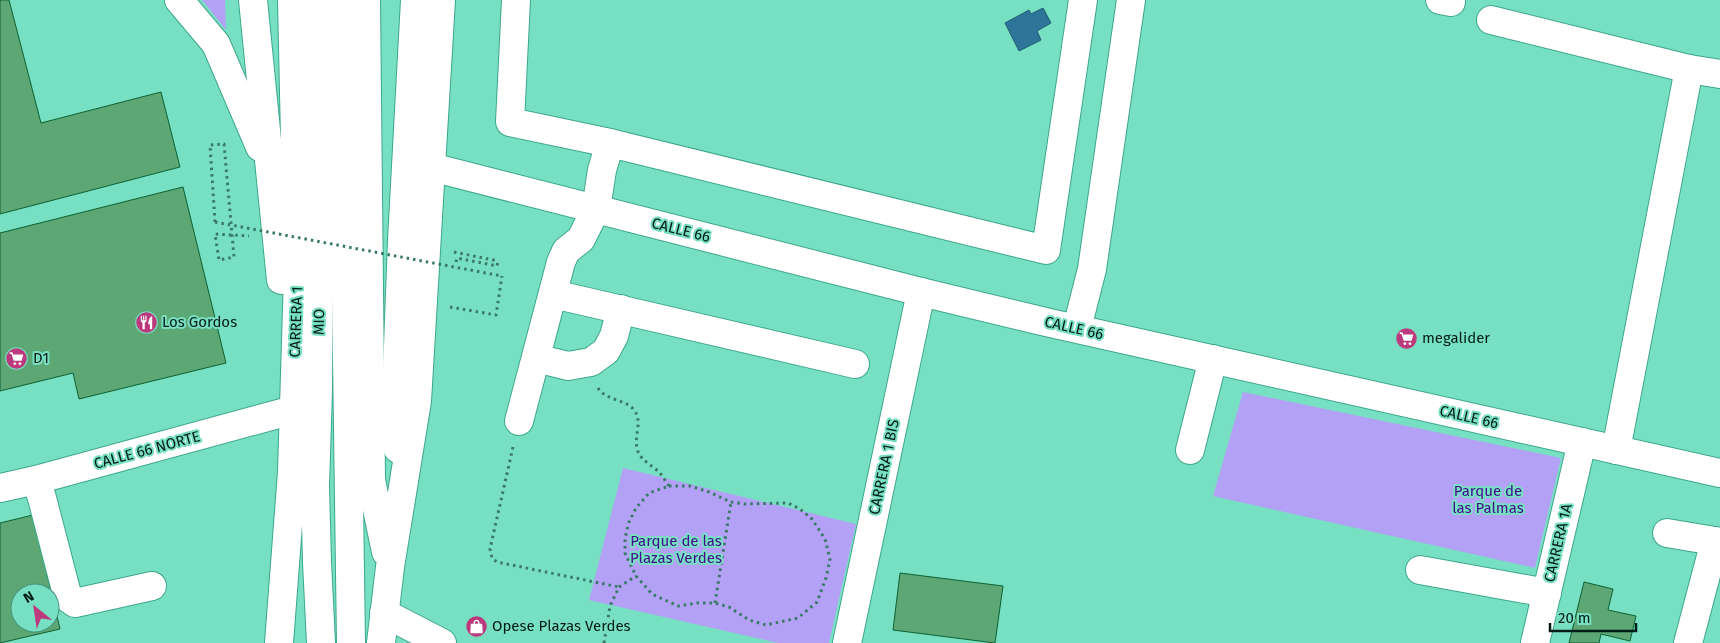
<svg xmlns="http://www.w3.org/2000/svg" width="1720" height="643" font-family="'Fira Sans',sans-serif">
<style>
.green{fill:#b2a1f4}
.water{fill:#2d7699;stroke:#205b71}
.building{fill:#5ca774;stroke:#0d6133;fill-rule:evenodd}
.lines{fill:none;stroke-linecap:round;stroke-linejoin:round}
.minor-casing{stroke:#3ba78c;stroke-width:30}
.major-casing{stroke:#3ba78c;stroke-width:30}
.path{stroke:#397967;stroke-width:3;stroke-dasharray:2.5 4;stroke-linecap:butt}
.minor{stroke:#fff;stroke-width:28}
.major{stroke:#fff;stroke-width:28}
.path-bridge{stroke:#397967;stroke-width:3;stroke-dasharray:2.5 4;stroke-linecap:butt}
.labels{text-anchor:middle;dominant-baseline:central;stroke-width:4;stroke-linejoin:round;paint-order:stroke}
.street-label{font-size:15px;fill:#001c14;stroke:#78e0c2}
.poi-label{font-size:15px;fill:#001c14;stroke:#78e0c2;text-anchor:start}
.park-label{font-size:15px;fill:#420a8a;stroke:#78e0c2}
</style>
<rect width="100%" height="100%" fill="#78e0c2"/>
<g class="green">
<path d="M202,0H225L226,30Z"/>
<path d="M1243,392L1561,458L1535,568L1213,496Z"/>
<path d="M623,468L856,524L829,643H778L589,600Z"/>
</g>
<path class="water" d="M1043,8L1051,23L1037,31L1041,40L1019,51L1005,23L1029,10L1031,14Z"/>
<g class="building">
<path d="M0,0H9L41,123L161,92L180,167L0,214Z"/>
<path d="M183,187L226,363L79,399L73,373L0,391V233Z"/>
<path d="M33,515L60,629L0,643V523ZM20,593H50V623H20Z"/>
<path d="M900,573L1003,586L995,643L893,630Z"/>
<path d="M1584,582L1613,589L1608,610L1636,616L1630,641L1601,634L1599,643H1569Z"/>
</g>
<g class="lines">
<defs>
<g id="minor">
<path d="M318,0L320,116L318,390L315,486L317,562L321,643"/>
<path d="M342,0L351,643"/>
<path d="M516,0L510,122L610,143L1046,250L1083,0"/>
<path d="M1440,0L1451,2"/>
<path d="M1491,20L1689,69L1720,74"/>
<path d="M431,167L921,292L1050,323L1720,473"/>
<path d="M553,294L855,364"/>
<path d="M1077,328L1092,269L1131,0"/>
<path d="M536,358L568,366L591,362L606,351L614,336L621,309"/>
<path d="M519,421L561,262L566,251L581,239L596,209L602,170L610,143"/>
<path d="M1190,450L1213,359"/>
<path d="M1616,450L1689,69"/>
<path d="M36,480L42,498L68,598L75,603L152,586"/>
<path d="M0,488L36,480L293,410"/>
<path d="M1667,533L1720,542"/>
<path d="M1420,570L1547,593"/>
<path d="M384,613L442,643"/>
<path d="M847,643L921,292"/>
<path d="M1535,643L1582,442"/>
<path d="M1688,643L1715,541"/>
</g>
<g id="major">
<path d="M179,0L216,44L260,147"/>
<path d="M253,0L281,280"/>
<path d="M366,0L371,480L386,552"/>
<path d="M398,449L396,400L402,240L415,0"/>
<path d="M279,643L292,472L298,276L292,0"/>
<path d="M381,643L390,567L417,401L441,0"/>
</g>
</defs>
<use href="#minor" class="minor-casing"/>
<use href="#major" class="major-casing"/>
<g class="path">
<path d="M215,222L210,145L224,144L234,257L219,260L215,234L249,236"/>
<path d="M454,252L498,261"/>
<path d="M456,262L457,258L497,266L498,261"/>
<path d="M450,307L496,315L502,276"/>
<path d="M598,388C606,401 626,399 634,410C643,421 634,436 637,448C639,460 652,465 660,473C663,477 666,482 669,486"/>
<path d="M513,447L490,549L492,558L497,562L619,587"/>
<path d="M669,486H690L709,492L731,502L744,504L788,503L800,509L812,519L825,539L830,559L826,578L817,602L798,618L766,625L749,620L729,607L715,603H697L678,606L652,594L636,576L625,553V538L629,522L636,508L649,493Z"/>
<path d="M715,603L731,502"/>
<path d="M604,643L610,606L619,587L636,576"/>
</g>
<use href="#minor" class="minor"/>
<use href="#major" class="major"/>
<path class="path-bridge" d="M215,222L502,276"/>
</g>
<defs>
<symbol id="restaurant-disc" viewBox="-11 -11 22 22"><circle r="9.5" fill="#bd397d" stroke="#78e0c2"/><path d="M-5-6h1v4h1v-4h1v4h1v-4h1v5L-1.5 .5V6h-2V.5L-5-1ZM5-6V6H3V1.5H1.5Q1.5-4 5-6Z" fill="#fff"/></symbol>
<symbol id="supermarket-disc" viewBox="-11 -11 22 22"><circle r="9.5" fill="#bd397d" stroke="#78e0c2"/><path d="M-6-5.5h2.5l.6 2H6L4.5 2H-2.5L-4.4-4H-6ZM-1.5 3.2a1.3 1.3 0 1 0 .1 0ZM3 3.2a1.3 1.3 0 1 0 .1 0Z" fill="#fff"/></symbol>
<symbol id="shop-disc" viewBox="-11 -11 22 22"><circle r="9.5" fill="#bd397d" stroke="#78e0c2"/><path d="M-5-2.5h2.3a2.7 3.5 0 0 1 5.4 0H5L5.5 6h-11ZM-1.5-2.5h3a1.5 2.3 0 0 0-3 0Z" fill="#fff"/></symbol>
</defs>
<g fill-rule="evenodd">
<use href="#restaurant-disc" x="134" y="310" width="25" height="25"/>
<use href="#supermarket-disc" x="1394" y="326" width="25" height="25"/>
<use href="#supermarket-disc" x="4" y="346" width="25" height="25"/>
<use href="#shop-disc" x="464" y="614" width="25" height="25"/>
</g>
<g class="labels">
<g class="street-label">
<text transform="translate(681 230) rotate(14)">CALLE 66</text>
<text transform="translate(296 322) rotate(-88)">CARRERA 1</text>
<text transform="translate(319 322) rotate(-89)">MIO</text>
<text transform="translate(1074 328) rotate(13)">CALLE 66</text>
<text transform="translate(1469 417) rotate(13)">CALLE 66</text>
<text transform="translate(147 450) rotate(-15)">CALLE 66 NORTE</text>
<text transform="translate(884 467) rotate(-78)">CARRERA 1 BIS</text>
<text transform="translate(1558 543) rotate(-77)">CARRERA 1A</text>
</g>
<g class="poi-label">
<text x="162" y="322">Los Gordos</text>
<text x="1422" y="338">megalider</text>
<text x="33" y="358">D1</text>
<text x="492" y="626">Opese Plazas Verdes</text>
</g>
<g class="park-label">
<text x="1488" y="491">Parque de<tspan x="1488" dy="17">las Palmas</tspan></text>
<text x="676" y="541">Parque de las<tspan x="676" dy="17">Plazas Verdes</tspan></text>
</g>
</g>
<g transform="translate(35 608) rotate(330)"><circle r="24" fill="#78e0c2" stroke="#48927c"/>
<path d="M0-4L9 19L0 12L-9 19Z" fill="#bd397d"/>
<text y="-8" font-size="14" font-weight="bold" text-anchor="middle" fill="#001c14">N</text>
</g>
<path d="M1550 623v8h86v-8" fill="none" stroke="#001c14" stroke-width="2.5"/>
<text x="1558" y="623" font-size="15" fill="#001c14" stroke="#78e0c2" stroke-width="4" paint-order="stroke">20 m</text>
</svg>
